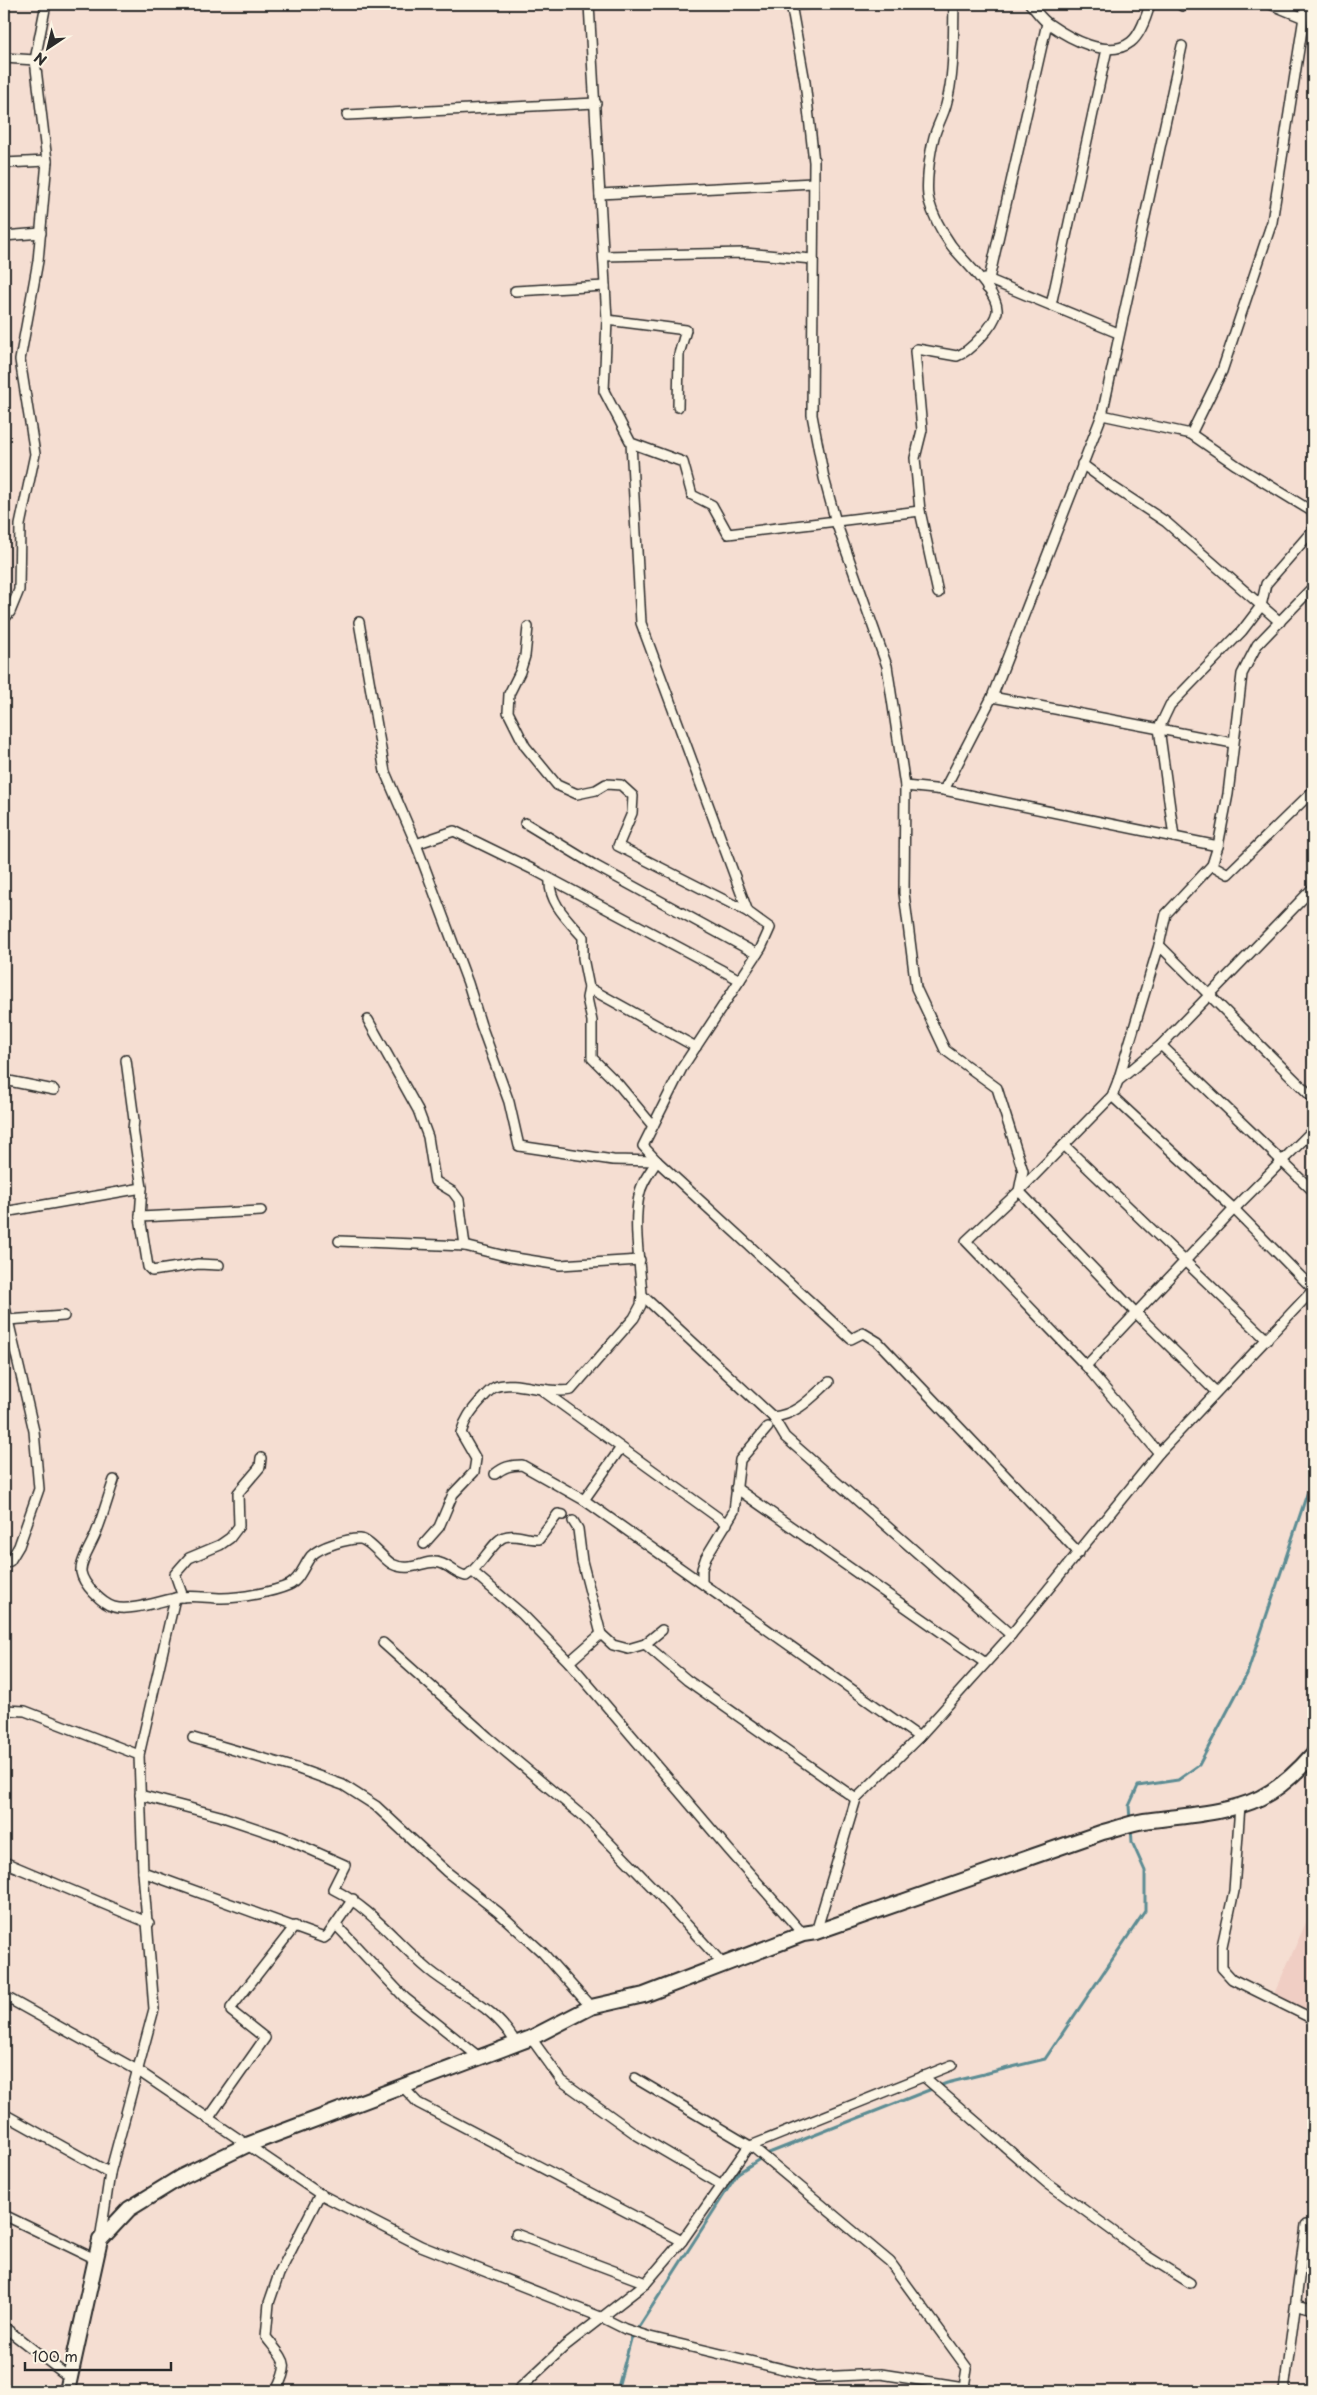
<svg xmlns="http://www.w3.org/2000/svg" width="1317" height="2395" font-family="'Playpen Sans',sans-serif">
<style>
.built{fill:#f0cec4}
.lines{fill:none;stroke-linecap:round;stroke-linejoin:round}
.stream{stroke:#5c8c93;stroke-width:3}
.street-casing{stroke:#2b2b2b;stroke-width:12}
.secondary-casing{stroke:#2b2b2b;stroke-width:18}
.street{stroke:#fcf5e5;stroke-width:9}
.secondary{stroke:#fcf5e5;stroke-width:14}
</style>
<rect width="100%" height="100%" fill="#f5ded2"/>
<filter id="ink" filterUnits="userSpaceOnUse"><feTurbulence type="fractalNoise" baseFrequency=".02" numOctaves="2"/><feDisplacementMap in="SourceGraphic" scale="10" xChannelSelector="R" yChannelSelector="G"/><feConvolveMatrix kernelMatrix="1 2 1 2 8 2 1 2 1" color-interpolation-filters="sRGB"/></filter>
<g filter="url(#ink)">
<path class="built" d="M1313,1907V2013L1273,1996Z"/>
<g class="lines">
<g class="stream">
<path d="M1130,1820L1129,1806L1138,1786L1178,1780L1199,1765L1247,1674L1313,1476"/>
<path d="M617,2391L631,2339L738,2173L769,2153L947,2083L1045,2059L1145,1911V1871L1132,1842L1131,1827"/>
</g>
<defs>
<g id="street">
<path d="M589,4L607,320L604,391L631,443L683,462L692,495L712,505L728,534L920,511"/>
<path d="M791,4L805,82L814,162L812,415L824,478L836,522L887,666L905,786L904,893L916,988L945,1050L997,1088L1023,1171L1019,1191L1135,1312L1216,1392"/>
<path d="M1030,4C1036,10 1041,19 1049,24C1069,38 1108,60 1131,42C1140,35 1147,15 1150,4"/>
<path d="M1270,4L1304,18"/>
<path d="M791,5L810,4"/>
<path d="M1182,6L1183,4"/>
<path d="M4,58L35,60"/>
<path d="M347,115L596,103"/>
<path d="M4,163L47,161"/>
<path d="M600,194L813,183"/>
<path d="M4,236L41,233"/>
<path d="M604,256L745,253L812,259"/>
<path d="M985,278L1118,333"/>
<path d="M987,288L1047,23"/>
<path d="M515,291L605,286"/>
<path d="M1051,305L1107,49"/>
<path d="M607,320L686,330L679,354L678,407"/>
<path d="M1102,415L1191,434L1236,465L1313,512"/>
<path d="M1191,434L1222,371L1272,222L1306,4"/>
<path d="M631,443L641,623L748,912L770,928L761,948L682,1068L643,1146L657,1161L851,1339L863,1333L878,1342L1079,1553"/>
<path d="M1082,464L1113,487L1166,522L1280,622"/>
<path d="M938,593L920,511L915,458L922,430L915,351L917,349L957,356C969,352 994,326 997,312C1000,293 962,260 951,245C942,232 933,216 929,201C925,187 930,152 934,137C937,126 943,116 946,105C955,73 953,37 954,4"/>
<path d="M4,619L10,612L19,590L20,525L35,454L20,360L38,261L47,161L35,60L46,4"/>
<path d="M359,622L385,772L416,844L468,983L481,1025L509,1102L519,1146L613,1160L657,1161"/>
<path d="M528,627L525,656L520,672L509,694L508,712L525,746L557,785L577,794L596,790L606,784L621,785L633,796L632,813L618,846L748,912"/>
<path d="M992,697L1233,743"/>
<path d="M905,786L944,790L1218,846"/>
<path d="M944,790L992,697L1102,415L1182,46"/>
<path d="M525,823L596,866L757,954"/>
<path d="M1174,837L1159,728L1170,705L1242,631L1261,606L1266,584L1313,530"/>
<path d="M416,844L454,831L534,870L740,980"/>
<path d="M1212,865L1218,846L1228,794L1242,674L1257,645L1313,587"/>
<path d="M550,879C548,902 568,920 583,937V958L589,988L587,998L592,1021V1058L619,1085L653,1126"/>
<path d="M1159,945L1313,1098"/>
<path d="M589,988L696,1047"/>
<path d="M368,1020L418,1110L428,1137L435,1181L453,1192L459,1200L465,1246"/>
<path d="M1161,1045L1313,1191"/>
<path d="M126,1060L134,1120L133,1129L142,1188L140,1217L148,1267L152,1271L198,1264L219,1265"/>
<path d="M4,1080L54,1090"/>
<path d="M1118,1081L1159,945L1166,914L1212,865L1228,874L1313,791"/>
<path d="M1112,1096L1234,1209L1313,1289"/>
<path d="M1064,1145L1267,1340"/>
<path d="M4,1212L142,1188"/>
<path d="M140,1217L261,1211"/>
<path d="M339,1241L465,1246L509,1257L560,1265L640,1260"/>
<path d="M642,1295L773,1417L785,1437L1011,1635"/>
<path d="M4,1303L34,1431L39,1489L19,1546L10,1561L4,1564"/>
<path d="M7,1320L64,1316"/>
<path d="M1086,1366L1234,1209L1313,1130"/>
<path d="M543,1391L727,1524"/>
<path d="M773,1417C797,1415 812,1397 829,1382"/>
<path d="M1159,1453L1086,1366L966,1241L1019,1191L1112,1096L1118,1081L1161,1045L1313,888"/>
<path d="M495,1474C504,1467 510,1465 522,1465L584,1500L919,1737"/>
<path d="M114,1480C108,1497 103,1516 96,1533C92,1544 80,1561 81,1572C83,1584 102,1604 114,1607C131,1612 162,1600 181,1597C194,1595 209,1598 222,1598C240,1598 273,1592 289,1585C300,1580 304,1565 311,1556C319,1547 349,1538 360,1539C370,1540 383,1559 392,1564C412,1574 425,1558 440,1563C450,1566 456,1574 466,1576C480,1568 493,1541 504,1537C514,1533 528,1540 539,1539L558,1514L563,1515"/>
<path d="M736,1488L984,1662"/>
<path d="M584,1500L620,1449"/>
<path d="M573,1521L578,1529L582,1561L601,1634L613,1645L628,1649L645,1644L662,1630"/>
<path d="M424,1544L439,1527L453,1494L474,1472L476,1459L461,1433C465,1419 471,1411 481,1400C485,1396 489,1390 495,1387C513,1379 548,1395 571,1390L634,1318L641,1305L642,1295C640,1263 633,1227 639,1196C641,1183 650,1172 657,1161"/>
<path d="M473,1572L522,1614L569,1662L729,1850L803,1934"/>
<path d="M702,1582V1569L706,1557L734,1511L740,1460L768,1427"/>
<path d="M183,1597L175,1574L189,1558L220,1545L230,1538L239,1526L238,1493L260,1467L261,1458"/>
<path d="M383,1643L488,1737L586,1819L657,1892L722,1963"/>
<path d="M645,1644L687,1680L856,1799"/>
<path d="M569,1662L601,1634"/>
<path d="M4,1710L25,1711L139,1755L143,1872L154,2009L110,2173L100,2240"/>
<path d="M193,1738L296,1768L343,1785L376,1806L447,1872L498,1912L543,1953L591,2007"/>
<path d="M139,1755L175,1598"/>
<path d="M140,1795L220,1816L282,1837L345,1865L333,1889C371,1908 397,1943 429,1970C461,1996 494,2005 516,2043"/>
<path d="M1240,1805L1234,1891L1222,1946V1968L1232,1979L1313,2019"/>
<path d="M4,1862L149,1923"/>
<path d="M143,1872L324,1938L328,1935L353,1899"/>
<path d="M336,1925L405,1998L479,2057"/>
<path d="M816,1932L856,1799L919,1737L1011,1635L1159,1453L1313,1290"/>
<path d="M4,1996L137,2070L320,2194L421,2246L603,2318L625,2329L650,2337L816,2377L881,2374L964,2387L971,2391"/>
<path d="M531,2038L562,2081L637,2135L722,2185"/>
<path d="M923,2076L1047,2183L1147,2256L1190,2283"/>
<path d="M635,2078L755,2149L890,2262L967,2368L964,2387"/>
<path d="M402,2086L418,2103L682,2241"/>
<path d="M4,2114L110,2173"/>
<path d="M208,2119L265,2038L231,2011V2008L295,1926"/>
<path d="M4,2215L95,2259"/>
<path d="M516,2234L646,2283"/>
<path d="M1297,2305L1313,2309"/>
<path d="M4,2327L70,2378"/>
<path d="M276,2391C291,2361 285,2362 266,2337L269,2303L279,2274L320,2194"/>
<path d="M517,2391L565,2346L646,2283L682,2241L748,2147L952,2065"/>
<path d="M1284,2391L1306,2225"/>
</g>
<path id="secondary" d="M67,2391L100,2240L129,2209L181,2177L247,2145L531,2038L591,2007L644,1995L803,1934L816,1932L1103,1832C1116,1829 1130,1823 1144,1821C1180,1816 1227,1814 1260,1798C1280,1788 1299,1770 1313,1754"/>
</defs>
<use href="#street" class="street-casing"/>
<use href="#secondary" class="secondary-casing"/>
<use href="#street" class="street"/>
<use href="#secondary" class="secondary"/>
</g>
</g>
<rect width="1317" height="2395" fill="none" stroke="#fcf5e5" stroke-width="20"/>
<rect x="10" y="10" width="1297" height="2375" fill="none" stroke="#2b2b2b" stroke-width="2" filter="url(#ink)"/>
<g transform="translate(48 48) rotate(215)" stroke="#fcf5e5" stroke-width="4" paint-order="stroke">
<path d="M0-4L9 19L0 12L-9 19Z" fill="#2b2b2b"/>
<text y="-8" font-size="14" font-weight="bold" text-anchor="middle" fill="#2b2b2b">N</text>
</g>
<path d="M25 2362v8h146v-8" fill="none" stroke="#2b2b2b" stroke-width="2.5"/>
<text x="32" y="2362" font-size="15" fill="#2b2b2b" stroke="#fcf5e5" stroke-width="4" paint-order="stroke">100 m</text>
</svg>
